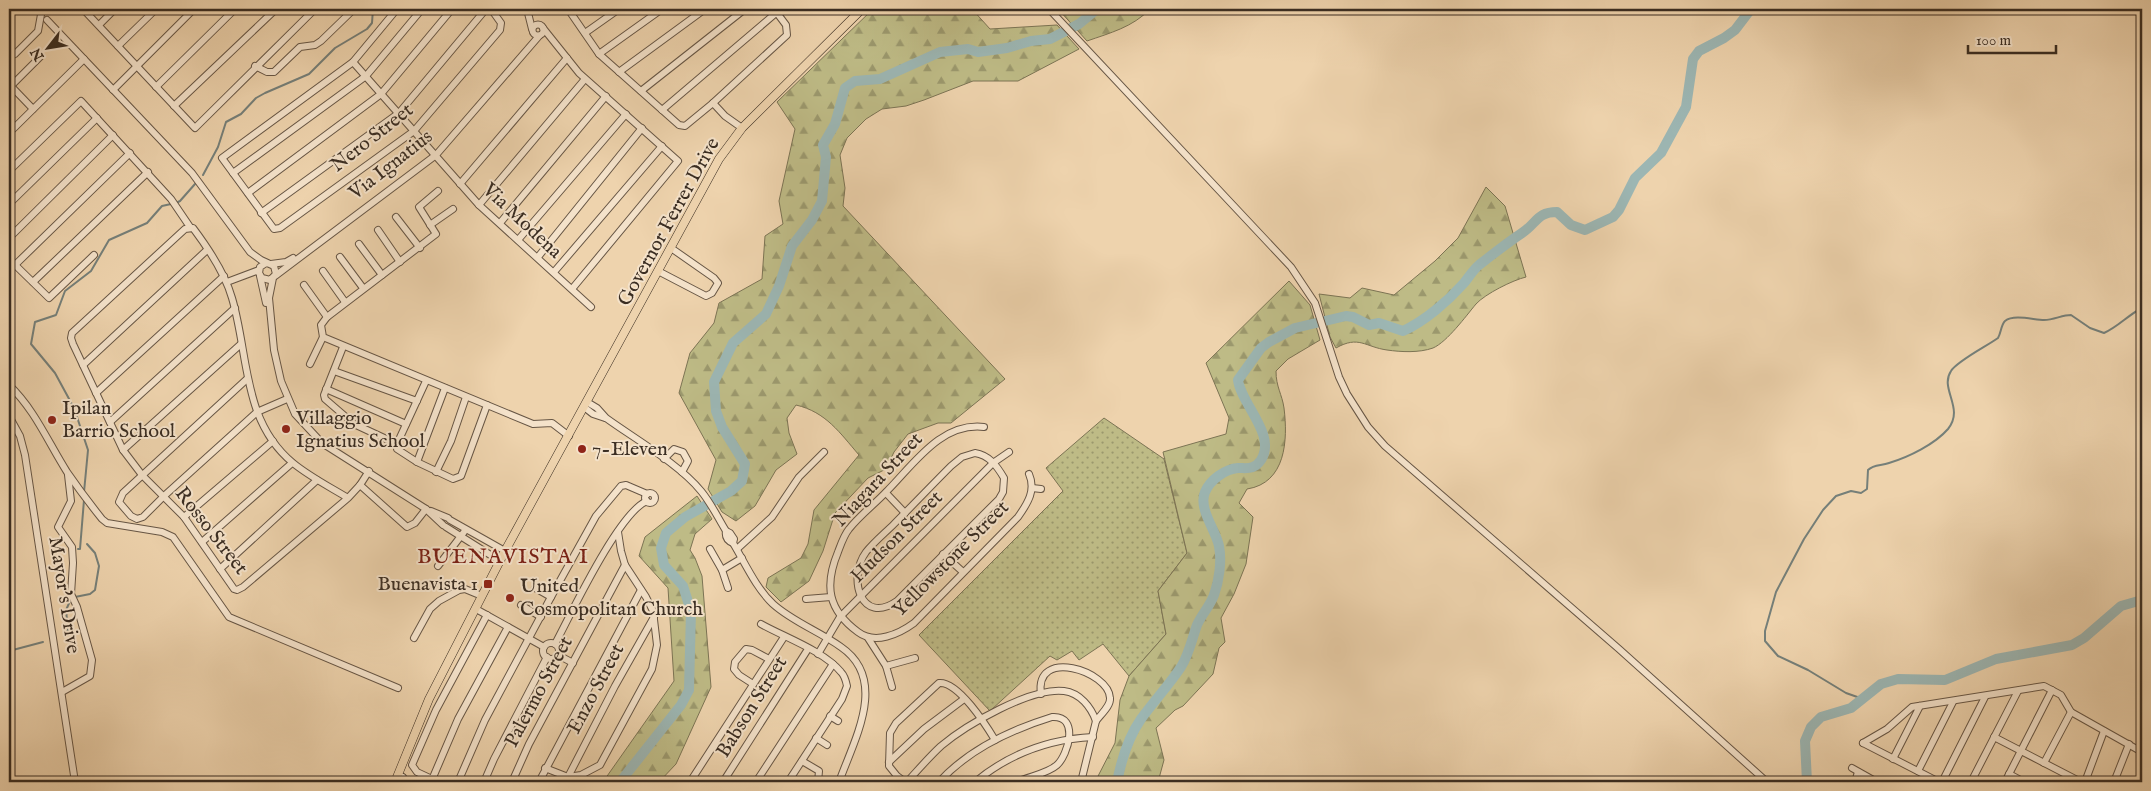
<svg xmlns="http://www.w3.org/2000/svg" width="2151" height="791" font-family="'IM FELL English',serif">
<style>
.green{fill:url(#green-dots);stroke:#7c7454}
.forest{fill:url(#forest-firs);stroke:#7c7454}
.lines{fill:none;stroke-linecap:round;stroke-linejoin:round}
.stream{stroke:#757f79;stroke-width:2}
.river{stroke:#9cb6b3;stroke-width:10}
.minor-casing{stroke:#675645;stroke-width:8}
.major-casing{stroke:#3a2d22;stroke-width:9}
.minor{stroke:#f4e2ca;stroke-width:6}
.major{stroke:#eed3ad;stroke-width:8}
.poi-dot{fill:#8f2418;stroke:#f4e2ca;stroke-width:2}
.labels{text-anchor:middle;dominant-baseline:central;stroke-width:4;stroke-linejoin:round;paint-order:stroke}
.street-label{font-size:20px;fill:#3a2d22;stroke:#f4e2ca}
.poi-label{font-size:20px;fill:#3a2d22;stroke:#f4e2ca;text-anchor:start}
.quarter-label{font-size:22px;letter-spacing:1px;fill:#7a1f14;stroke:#f4e2ca}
</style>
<defs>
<pattern id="green-dots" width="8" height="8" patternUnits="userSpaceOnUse" patternTransform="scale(1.25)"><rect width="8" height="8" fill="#bebb86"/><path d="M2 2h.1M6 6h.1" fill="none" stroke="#9b986d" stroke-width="1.8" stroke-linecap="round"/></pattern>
<pattern id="forest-firs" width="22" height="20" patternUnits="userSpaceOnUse" patternTransform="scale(1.25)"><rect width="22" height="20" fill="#bebb86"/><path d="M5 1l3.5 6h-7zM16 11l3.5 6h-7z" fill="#9b986d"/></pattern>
</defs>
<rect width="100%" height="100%" fill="#eed3ad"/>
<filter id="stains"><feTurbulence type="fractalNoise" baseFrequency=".004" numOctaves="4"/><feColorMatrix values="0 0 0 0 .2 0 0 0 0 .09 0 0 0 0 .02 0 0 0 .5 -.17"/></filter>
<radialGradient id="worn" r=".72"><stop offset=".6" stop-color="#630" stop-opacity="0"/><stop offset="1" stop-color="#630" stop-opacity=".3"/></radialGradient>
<path class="green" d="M1104,418L1164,459L1187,553L1158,591L1166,634L1129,676L1103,644L1079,660L1072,651L1057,660L1050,656L990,711L919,635L1063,491L1046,468Z"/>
<g class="forest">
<path d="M873,9H972L990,29L1057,25L1079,49L1018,81H973L924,100L906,106L882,109L866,119L847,138L840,155L845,188L843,206L1005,379L951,423H938L908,434L894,452L886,469L868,478L835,513L823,551L809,581L781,602L766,587L768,578L801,558L808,544L814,510L859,455C840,433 826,412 796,405L787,418L789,433L797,454L776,470L755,506L736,521L722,512L708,489L716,460L679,393L690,353L714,323L719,303L762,279L765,236L783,224L779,201L795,129L777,102Z"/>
<path d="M1058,9H1150C1133,27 1110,33 1087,41Z"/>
<path d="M1486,187L1505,206L1526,277C1513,280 1485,294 1476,304C1466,316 1447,342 1433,348C1419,353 1401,352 1387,350C1365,347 1359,335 1336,348L1330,337L1319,294L1350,298L1362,288L1394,295L1435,261L1458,238Z"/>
<path d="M1289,281L1310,305L1320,340L1288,359L1276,371C1276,387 1282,394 1284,408C1288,440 1286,483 1247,489L1239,503L1253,517L1246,564L1234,594L1221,618L1225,642L1219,648L1213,674L1183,706L1175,710L1156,728L1164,760L1158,782H1095L1115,743L1120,700L1129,676L1166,634L1158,591L1187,553L1163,452L1226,434L1229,418L1206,363Z"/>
<path d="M697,496L712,519L695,534L690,550L695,558L702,576L711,687L676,764L659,782H599L605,779L674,681L668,588L639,556L645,537Z"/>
</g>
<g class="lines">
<g class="stream">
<path d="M203,175L218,147L226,122L241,114L256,98L265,93L309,74L335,48L367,29L372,23L373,9"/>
<path d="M176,203L180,201L195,184"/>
<path d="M84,492L88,450L74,408L55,373L31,344L35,322L56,315L65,291L91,271L109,240L147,223L162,206L171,204"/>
<path d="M78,549H80L84,500"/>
<path d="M75,597L90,594L95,590L99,566L95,553L87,544"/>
<path d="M64,636L68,630L66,610L71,599"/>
<path d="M9,651L43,642"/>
<path d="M1863,699L1846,693L1808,670L1778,656L1765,641V631L1776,592L1804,539L1823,510L1836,496L1851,491L1861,493L1867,489L1868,470C1874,464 1881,466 1889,463C1909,457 1935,444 1948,429C1965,408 1939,389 1951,371C1957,361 1987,346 1998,338C2001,333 2001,325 2005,321C2014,314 2034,320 2044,320C2054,320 2062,315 2071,315L2090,328L2104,333C2118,327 2128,315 2142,308"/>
</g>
<g class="river">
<path d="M620,782L681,705L689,690L691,611L683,586L664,565L661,548L666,533L685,517L731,491L742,481L745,464L722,427L716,411L714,382L733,343L766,314L779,286L792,246L812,220L822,201L826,157L823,145L835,124L845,88L855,81L880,79L940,52L968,49L978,52L1007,48L1031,41L1050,39L1079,24L1096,10L1109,9"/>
<path d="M1117,782C1121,762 1129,736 1141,719C1154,701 1169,685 1181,667C1189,654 1192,639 1197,625C1202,614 1210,606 1214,595C1219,581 1222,561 1219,546C1216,530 1198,509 1205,492C1210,480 1225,469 1238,468C1248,468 1254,470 1261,460C1277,435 1241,404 1238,380L1261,348L1269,342L1295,328L1346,316L1353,317L1369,325L1379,323L1403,331C1425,321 1448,301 1464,283C1469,277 1473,270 1479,265C1493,254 1507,243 1522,233C1537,223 1537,212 1557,212L1571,225L1585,230L1613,217L1619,210L1635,178L1661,153L1686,107L1693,59L1699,51L1724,38L1735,30L1751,9"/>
<path d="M1807,782L1805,741L1811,727L1821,717L1851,708L1881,684L1898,679L1945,680L1996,659L2072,645L2084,638L2121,606L2142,600"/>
</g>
<defs>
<g id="minor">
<path d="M83,9L195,128L315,9"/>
<path d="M397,9L353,62L222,158L274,229L280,228L414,131L500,30L501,23L491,9"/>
<path d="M527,9L532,29"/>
<path d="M568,9L599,54L679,125L685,126L713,103L787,35L786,25L774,9"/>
<path d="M1049,9L1291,267L1315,303L1339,377L1347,394L1368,427L1385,446L1619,649L1767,782"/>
<path d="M47,20L192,173L250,252L261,260L274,266L276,274L270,280L262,278L259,273L260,267L266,263"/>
<circle cx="538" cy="30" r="5.5"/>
<path d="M99,25L115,9"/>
<path d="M543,28L579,73L678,161L572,289"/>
<path d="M585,33L619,9"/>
<path d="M118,46L156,9"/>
<path d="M599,54L662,9"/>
<path d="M9,57L15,54L38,31L42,9"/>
<path d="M353,62L479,205L591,307"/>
<path d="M255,66L267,72H274L300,47L315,45L321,41L354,9"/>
<path d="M619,72L705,9"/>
<path d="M9,84L33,109"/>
<path d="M11,86L41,56"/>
<path d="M156,87L235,9"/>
<path d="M113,90L194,9"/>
<path d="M641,91L745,9"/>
<path d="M713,103L725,116L742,128"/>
<path d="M174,106L276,9"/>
<path d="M662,110L776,13"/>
<path d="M9,133L84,59"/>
<path d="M9,171L81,101L171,199L190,227"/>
<path d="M233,173L366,76L422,9"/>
<path d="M460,184L567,58"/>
<path d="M438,191L419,207L436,234L327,317L321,325L323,337L533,424L552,423L569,436"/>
<path d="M248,193L381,94L452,9"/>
<path d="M9,204L97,118"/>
<path d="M479,205L585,79"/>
<path d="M261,213L399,113L486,9"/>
<path d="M396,217L420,248"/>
<path d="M500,223L606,96"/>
<path d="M430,225L453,209"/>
<path d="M378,230L400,262"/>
<path d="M9,238L113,135"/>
<path d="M518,240L626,114"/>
<path d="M359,244L382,275"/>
<path d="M340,257L363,288"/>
<path d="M538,257L642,128"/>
<path d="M9,259L49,298L94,255"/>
<path d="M271,264L286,262L293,258"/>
<path d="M15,265L130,153"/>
<path d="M323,271L345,302"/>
<path d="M658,271L706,296L712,293L718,283L714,278L671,248"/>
<path d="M554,272L662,146"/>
<path d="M260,276L266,303"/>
<path d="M275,276L436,155L539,36"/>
<path d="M273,278L269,298L274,350L281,381L295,414L322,443L426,509L443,525"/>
<path d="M33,282L148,172"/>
<path d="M227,282L259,270"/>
<path d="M304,285L327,317"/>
<path d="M343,347L324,395L325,399L354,424L397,444"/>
<path d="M310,364L323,337"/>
<path d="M83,365L207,250"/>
<path d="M334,371L417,401"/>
<path d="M247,379L123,493L119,502L131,516L137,519L143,517L164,496L257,412L287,399"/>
<path d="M426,381L397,444V449L417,462L453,479L461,476L487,405"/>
<path d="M9,385C35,410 48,442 67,472C78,488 90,504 102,519L107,523L162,532L173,537L229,617L398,688"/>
<path d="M326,389L406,424"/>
<path d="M96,393L224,276"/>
<path d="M587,402L597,408L606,418C635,439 679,464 701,491C711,503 718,518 726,531L730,533L734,539L733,543"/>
<path d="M584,407L593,414L605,418"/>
<path d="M9,416L20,436L25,455L75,782"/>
<path d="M110,422L235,308"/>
<path d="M984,427C941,422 914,464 887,491C875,504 860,515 849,529C844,535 841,544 838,552C824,586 828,610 858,632C875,645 899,634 914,623L1018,517C1028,503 1036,490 1029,474"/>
<path d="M123,450L241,344"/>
<path d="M975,453C989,455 997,466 1004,478L1003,492L999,499L897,601C861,626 847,578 866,552C874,542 885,533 894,524C913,505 932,485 951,466L962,457Z"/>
<path d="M664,459L674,449L683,452L688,461L682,472"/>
<path d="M417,462L445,388"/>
<path d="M436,472L451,441L466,397"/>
<path d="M360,485L407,527L415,523L426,509"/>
<path d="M1032,488L1041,489"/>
<circle cx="650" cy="498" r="5"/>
<path d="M886,493L905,513"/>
<path d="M348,498C330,487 310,477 293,463C242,421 249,355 232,298C225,273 208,248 193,228L185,229L72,333L71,338L73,344L123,450L142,475L184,517L234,589L237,590L243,587L348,498L360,485L369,471"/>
<path d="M431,511L448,518"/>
<path d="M184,517L273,441"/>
<path d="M450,520L505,551"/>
<path d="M446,527L500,561"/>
<path d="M726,531C725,537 728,541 733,543C745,563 756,588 773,604C793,622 819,631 841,647C889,680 854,740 839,782"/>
<path d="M202,542L292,463"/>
<path d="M710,549L722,570L728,588"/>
<path d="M737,549L772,517L799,477L824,452"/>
<path d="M943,554L963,572"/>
<path d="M438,566L464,532"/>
<path d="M220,569L317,480"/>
<path d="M722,570L742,558"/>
<path d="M535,588L551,597"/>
<path d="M806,599L831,597"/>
<path d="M521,605L541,617"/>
<path d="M476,609L544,647"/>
<path d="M761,624C784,637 824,651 841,672C845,676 846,681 847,686L842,699L788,782"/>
<path d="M414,638L430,609L439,601L459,590L465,589L482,596"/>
<path d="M868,638L886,666L892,687"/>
<circle cx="551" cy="651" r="8"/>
<path d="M555,644C571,614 619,512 647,501"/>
<path d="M818,654L840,617L993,463L1009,452"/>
<path d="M558,655L573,663"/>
<path d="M886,666L915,658"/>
<path d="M753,684L739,675L734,669L735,662L746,649L752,650L769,659"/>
<path d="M62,692L90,676L92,660L77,607L71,594L73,563L72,547L58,527L71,501L68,475"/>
<path d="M1041,694C1034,647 1109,671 1110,698C1111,706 1100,715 1096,721"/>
<path d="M830,716L838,721"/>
<path d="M1994,737L2081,782"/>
<path d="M816,738L827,745"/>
<path d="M1863,743L1887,729L1912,707L2044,686L2061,695L2071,712L2142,752"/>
<path d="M1863,743L1939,782"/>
<path d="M1893,759L1920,706"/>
<path d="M802,761L819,771L818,782"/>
<path d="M889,762L924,729L964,699"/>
<path d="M2044,763L2071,712"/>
<path d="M545,768L568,777L581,775L600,765L652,669L657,645L653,611L646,597L625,565L621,551L618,532"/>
<path d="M1852,768L1877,782"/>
<path d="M1918,771L1953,702"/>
<path d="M2009,774L2024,782"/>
<path d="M398,775L403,777L405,782"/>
<path d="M568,777L615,686L654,617"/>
<path d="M432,779L417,772L412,765L436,710L487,615"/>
<path d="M840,781L847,782"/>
<path d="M431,782L458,719L508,627"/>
<path d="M458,782L485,720L551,597L596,516L621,486L626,485L647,494"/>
<path d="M484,782L494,759L547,657"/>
<path d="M512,782L529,744L625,565"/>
<path d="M539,782L641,590"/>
<path d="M690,782L784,637"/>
<path d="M723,782L808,649"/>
<path d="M756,782L833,664"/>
<path d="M905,782L897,776L889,766L890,733L896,723L939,683C958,681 986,725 995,740"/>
<path d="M907,782C918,770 929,757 941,746C966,725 1031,687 1064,691C1080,693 1091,707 1096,721L1081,782"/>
<path d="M939,782C969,749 1010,730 1052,717C1080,715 1068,755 1057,765C1047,774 1029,776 1017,782"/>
<path d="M975,782C1009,754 1050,739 1093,737"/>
<path d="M1855,782L1858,772"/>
<path d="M1942,782L1985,697"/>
<path d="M1971,782L2018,691"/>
<path d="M2005,782L2052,690"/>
<path d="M2085,782L2104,731"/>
<path d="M2114,782L2129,744"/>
</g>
<path id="major" d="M395,782L429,699L505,551L719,159L742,128L862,9"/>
</defs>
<use href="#minor" class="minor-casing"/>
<use href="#major" class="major-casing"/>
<use href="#minor" class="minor"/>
<use href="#major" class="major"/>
</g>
<g class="poi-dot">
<circle cx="52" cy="420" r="5"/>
<circle cx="286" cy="429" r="5"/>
<circle cx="582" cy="449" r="5"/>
<rect x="483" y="579" width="10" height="10" rx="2.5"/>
<circle cx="510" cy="598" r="5"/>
</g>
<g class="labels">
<g class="street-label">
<text transform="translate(372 138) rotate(-38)">Nero Street</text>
<text transform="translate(391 165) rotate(-38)">Via Ignatius</text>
<text transform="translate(522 221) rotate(43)">Via Modena</text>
<text transform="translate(669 222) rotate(-61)">Governor Ferrer Drive</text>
<text transform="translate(878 480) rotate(-47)">Niagara Street</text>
<text transform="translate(211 531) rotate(52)">Rosso Street</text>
<text transform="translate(897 537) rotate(-45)">Hudson Street</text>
<text transform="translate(951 559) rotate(-45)">Yellowstone Street</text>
<text transform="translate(64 595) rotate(81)">Mayor's Drive</text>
<text transform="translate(596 689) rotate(-62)">Enzo Street</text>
<text transform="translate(539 692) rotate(-62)">Palermo Street</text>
<text transform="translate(752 707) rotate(-58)">Babson Street</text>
</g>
<g class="poi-label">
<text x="62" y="408">Ipilan<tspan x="62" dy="23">Barrio School</tspan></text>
<text x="296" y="418">Villaggio<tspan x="296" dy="23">Ignatius School</tspan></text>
<text x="592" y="449">7-Eleven</text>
<text x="478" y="584" text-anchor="end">Buenavista 1</text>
<text x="520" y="586">United<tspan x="520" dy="23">Cosmopolitan Church</tspan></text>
</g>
<g class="quarter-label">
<text x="503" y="557">BUENAVISTA I</text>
</g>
</g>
<rect width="2151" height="791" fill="none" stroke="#eed3ad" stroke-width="30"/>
<rect x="10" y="10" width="2131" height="771" fill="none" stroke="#3a2d22" stroke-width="2.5"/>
<rect x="15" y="15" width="2121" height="761" fill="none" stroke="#3a2d22"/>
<g transform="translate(48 48) rotate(239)" stroke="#f4e2ca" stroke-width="4" paint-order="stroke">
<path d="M0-4L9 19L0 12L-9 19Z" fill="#3a2d22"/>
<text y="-8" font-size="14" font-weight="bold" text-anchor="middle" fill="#3a2d22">N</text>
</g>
<path d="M1968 45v8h88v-8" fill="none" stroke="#3a2d22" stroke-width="2.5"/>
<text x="1976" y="45" font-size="15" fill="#3a2d22" stroke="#f4e2ca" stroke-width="4" paint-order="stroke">100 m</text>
<rect width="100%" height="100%" filter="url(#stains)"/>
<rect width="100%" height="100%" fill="url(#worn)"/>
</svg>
